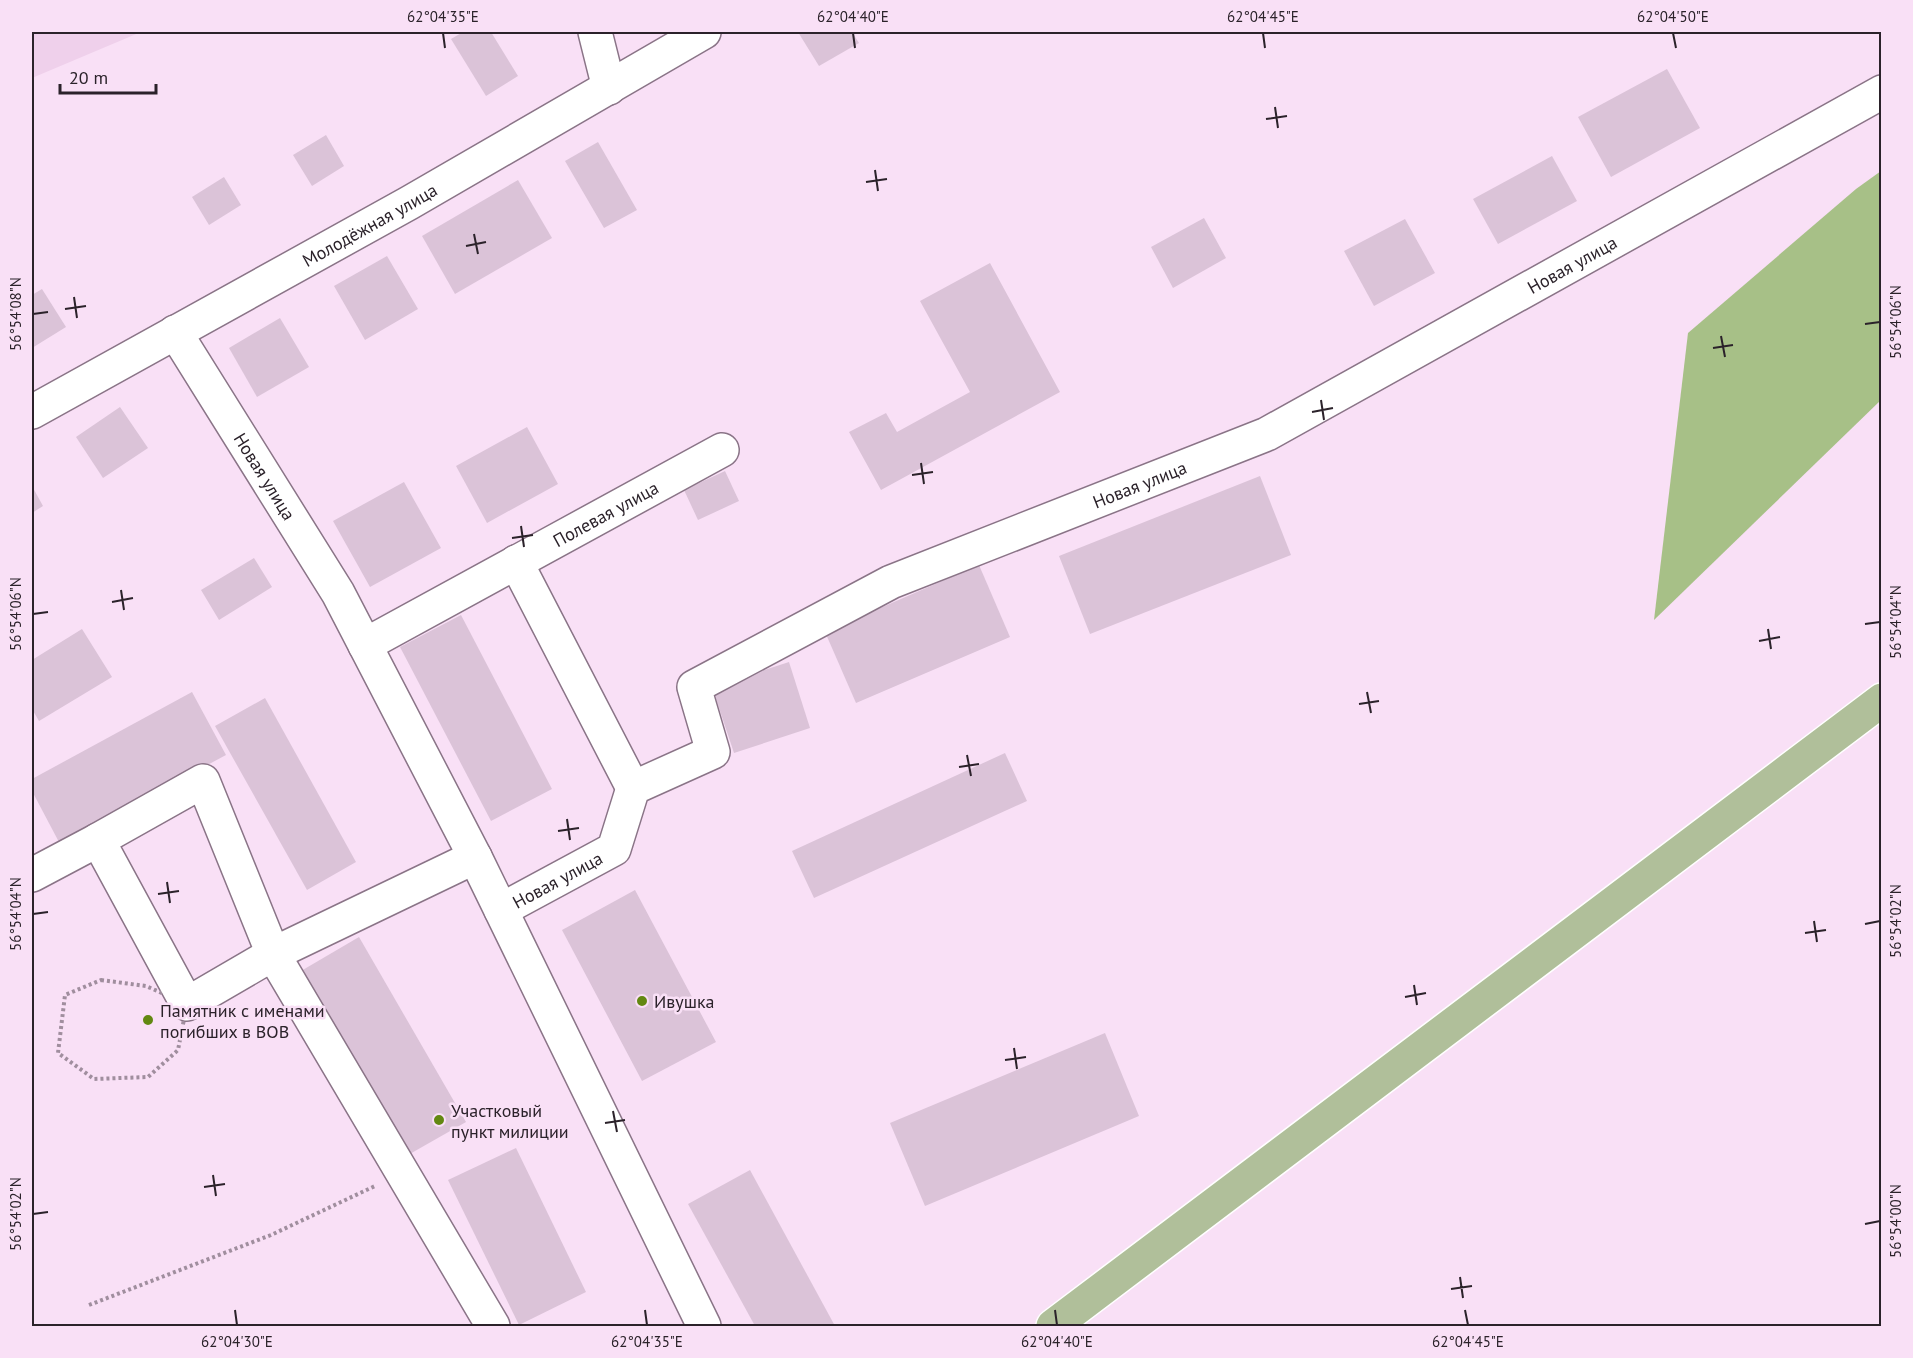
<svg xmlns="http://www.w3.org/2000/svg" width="1913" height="1358" font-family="'PT Sans',sans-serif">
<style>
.built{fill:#efd0eb}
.green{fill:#a7c087}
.building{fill:#dbc3d8}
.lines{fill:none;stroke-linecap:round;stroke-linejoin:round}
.minor-casing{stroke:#8a7487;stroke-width:36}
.major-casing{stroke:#fff;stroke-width:36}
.path{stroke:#a08e9e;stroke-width:4;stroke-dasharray:3 3;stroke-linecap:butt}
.minor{stroke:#fff;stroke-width:33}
.major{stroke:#b0bf9a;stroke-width:33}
.ticks{fill:none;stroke:#2b222a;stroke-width:2}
.poi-dot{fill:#628811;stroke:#f9e0f6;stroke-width:2}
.labels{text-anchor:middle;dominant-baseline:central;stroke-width:5;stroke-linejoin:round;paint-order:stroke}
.street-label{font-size:18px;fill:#2b222a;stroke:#f9e0f6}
.poi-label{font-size:18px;fill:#2b222a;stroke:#f9e0f6;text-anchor:start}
.neatline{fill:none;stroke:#2b222a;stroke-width:2}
.ticks-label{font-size:15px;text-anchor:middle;fill:#2b222a}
</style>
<rect width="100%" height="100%" fill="#f9e0f6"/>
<path class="built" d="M32,32H141L32,78Z"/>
<path class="green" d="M1881,171V400L1654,620L1688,333L1856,189Z"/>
<g class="building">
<path d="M463,32H491L518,76L486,96L451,39Z"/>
<path d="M798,32H852L859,43L819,66Z"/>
<path d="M1667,69L1700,128L1611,177L1578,117Z"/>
<path d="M326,135L344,166L312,186L293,155Z"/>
<path d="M598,142L637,210L604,228L565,161Z"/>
<path d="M1552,156L1577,201L1498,244L1473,199Z"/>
<path d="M224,177L241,205L209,225L192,197Z"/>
<path d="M518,180L552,238L455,294L422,236Z"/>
<path d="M1204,218L1226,258L1173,288L1151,247Z"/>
<path d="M1405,219L1435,273L1374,306L1344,251Z"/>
<path d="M387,256L418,309L365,340L334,286Z"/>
<path d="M990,263L1060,392L881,490L849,432L886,413L897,432L970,392L920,301Z"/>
<path d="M42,289L66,327L32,348V295Z"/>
<path d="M280,318L309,367L257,397L229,348Z"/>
<path d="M120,407L148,448L103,478L76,437Z"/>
<path d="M527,427L558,484L487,523L456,466Z"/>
<path d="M725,471L739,501L698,520L684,490Z"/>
<path d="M1260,476L1291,555L1090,634L1059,556Z"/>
<path d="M404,482L441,548L370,587L333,521Z"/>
<path d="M32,486L43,506L32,513Z"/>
<path d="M254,558L272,587L219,620L201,590Z"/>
<path d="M979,565L1010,637L856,703L825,632Z"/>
<path d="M461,615L552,789L491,821L400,647Z"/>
<path d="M82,629L112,677L39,721L32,709V660Z"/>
<path d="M789,662L810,728L734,753L712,687Z"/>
<path d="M192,692L226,755L60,844L32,791V779Z"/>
<path d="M265,698L356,862L307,890L215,726Z"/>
<path d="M1005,753L1027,801L814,898L792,851Z"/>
<path d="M635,890L716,1042L642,1081L562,930Z"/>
<path d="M359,937L466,1122L408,1155L301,971Z"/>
<path d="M1105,1033L1139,1116L925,1206L890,1123Z"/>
<path d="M516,1148L586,1292L519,1325L448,1180Z"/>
<path d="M750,1170L835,1326H755L688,1204Z"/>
</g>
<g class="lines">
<defs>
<g id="minor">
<path d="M595,32L609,88"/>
<path id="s1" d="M175,332L338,593L475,857L704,1326"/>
<path id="s2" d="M32,412L409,203L704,32"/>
<path d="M516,562L633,788"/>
<path id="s3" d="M365,645L722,450"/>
<path d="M475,857L273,954L187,1004L98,840L203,781L273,954L493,1326"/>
<path d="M32,875L98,840"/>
<path id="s4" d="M501,910L614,849L633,788L713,752L694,687L891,582L1267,434L1882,92"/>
</g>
<path id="major" d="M1053,1326L1882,700"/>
</defs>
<use href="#minor" class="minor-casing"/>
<use href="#major" class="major-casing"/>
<g class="path">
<path d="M101,980L146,986L187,1004L178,1050L148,1077L94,1079L58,1053L65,995Z"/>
<path d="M89,1305L271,1235L375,1186"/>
</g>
<use href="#minor" class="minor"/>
<use href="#major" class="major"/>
</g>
<path class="ticks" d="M443,33L445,48M853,33L855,48M1263,33L1265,48M1673,33L1676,48M1275,107L1278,128M1266,119L1287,116M875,170L878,191M866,182L887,179M474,234L478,254M466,246L486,242M74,297L77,318M65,309L86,306M33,314L48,312M1865,324L1880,322M1721,336L1725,357M1713,348L1733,345M1321,400L1324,420M1312,412L1333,408M921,463L924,484M912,475L933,472M521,526L524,547M512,538L533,535M121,590L124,610M112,602L133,598M33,614L48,612M1865,624L1880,622M1768,629L1771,649M1759,641L1780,637M1367,692L1371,713M1359,704L1379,701M967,755L971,776M959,767L979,764M567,819L570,840M558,831L579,828M167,882L170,903M158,894L179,891M33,914L48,912M1814,921L1817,942M1865,924L1880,921M1805,933L1826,930M1414,985L1417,1005M1405,997L1426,993M1014,1048L1017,1069M1005,1060L1026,1057M613,1111L617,1132M605,1123L625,1120M213,1175L216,1196M204,1187L225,1184M33,1214L48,1212M1865,1224L1880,1221M1460,1277L1463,1298M1451,1289L1472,1286M235,1310L237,1325M645,1310L647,1325M1055,1310L1057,1325M1465,1310L1468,1325"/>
<g class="poi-dot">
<circle cx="642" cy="1001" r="6"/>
<circle cx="148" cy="1020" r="6"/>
<circle cx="439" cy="1120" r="6"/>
</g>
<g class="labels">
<g class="street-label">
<text stroke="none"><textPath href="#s2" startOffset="386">Молодёжная улица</textPath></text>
<text stroke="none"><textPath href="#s4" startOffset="1324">Новая улица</textPath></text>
<text stroke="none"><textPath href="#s1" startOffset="170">Новая улица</textPath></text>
<text stroke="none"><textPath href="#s4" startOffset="838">Новая улица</textPath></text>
<text stroke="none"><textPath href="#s3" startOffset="274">Полевая улица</textPath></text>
<text stroke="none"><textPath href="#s4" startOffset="64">Новая улица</textPath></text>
</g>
<g class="poi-label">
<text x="654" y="1001">Ивушка</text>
<text x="160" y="1010">Памятник с именами<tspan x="160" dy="21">погибших в ВОВ</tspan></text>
<text x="451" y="1110">Участковый<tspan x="451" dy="21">пункт милиции</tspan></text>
</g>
</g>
<rect width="1913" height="1358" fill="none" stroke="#f9e0f6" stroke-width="66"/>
<path d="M60 84v9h96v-9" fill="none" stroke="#2b222a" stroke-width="3"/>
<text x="69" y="84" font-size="18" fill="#2b222a" stroke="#f9e0f6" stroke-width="4.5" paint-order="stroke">20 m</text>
<rect x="33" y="33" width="1847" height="1292" class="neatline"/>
<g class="ticks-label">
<text x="443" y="22">62°04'35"E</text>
<text x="853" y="22">62°04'40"E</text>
<text x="1263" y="22">62°04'45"E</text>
<text x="1673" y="22">62°04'50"E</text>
<text transform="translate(16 314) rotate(-90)" y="5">56°54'08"N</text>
<text transform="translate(1896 322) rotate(-90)" y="5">56°54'06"N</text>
<text transform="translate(16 614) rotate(-90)" y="5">56°54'06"N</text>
<text transform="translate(1896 622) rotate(-90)" y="5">56°54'04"N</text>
<text transform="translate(16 914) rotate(-90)" y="5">56°54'04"N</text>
<text transform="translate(1896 921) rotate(-90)" y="5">56°54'02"N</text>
<text transform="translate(16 1214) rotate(-90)" y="5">56°54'02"N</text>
<text transform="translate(1896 1221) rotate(-90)" y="5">56°54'00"N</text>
<text x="237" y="1347">62°04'30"E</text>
<text x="647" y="1347">62°04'35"E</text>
<text x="1057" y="1347">62°04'40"E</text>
<text x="1468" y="1347">62°04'45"E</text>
</g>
</svg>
